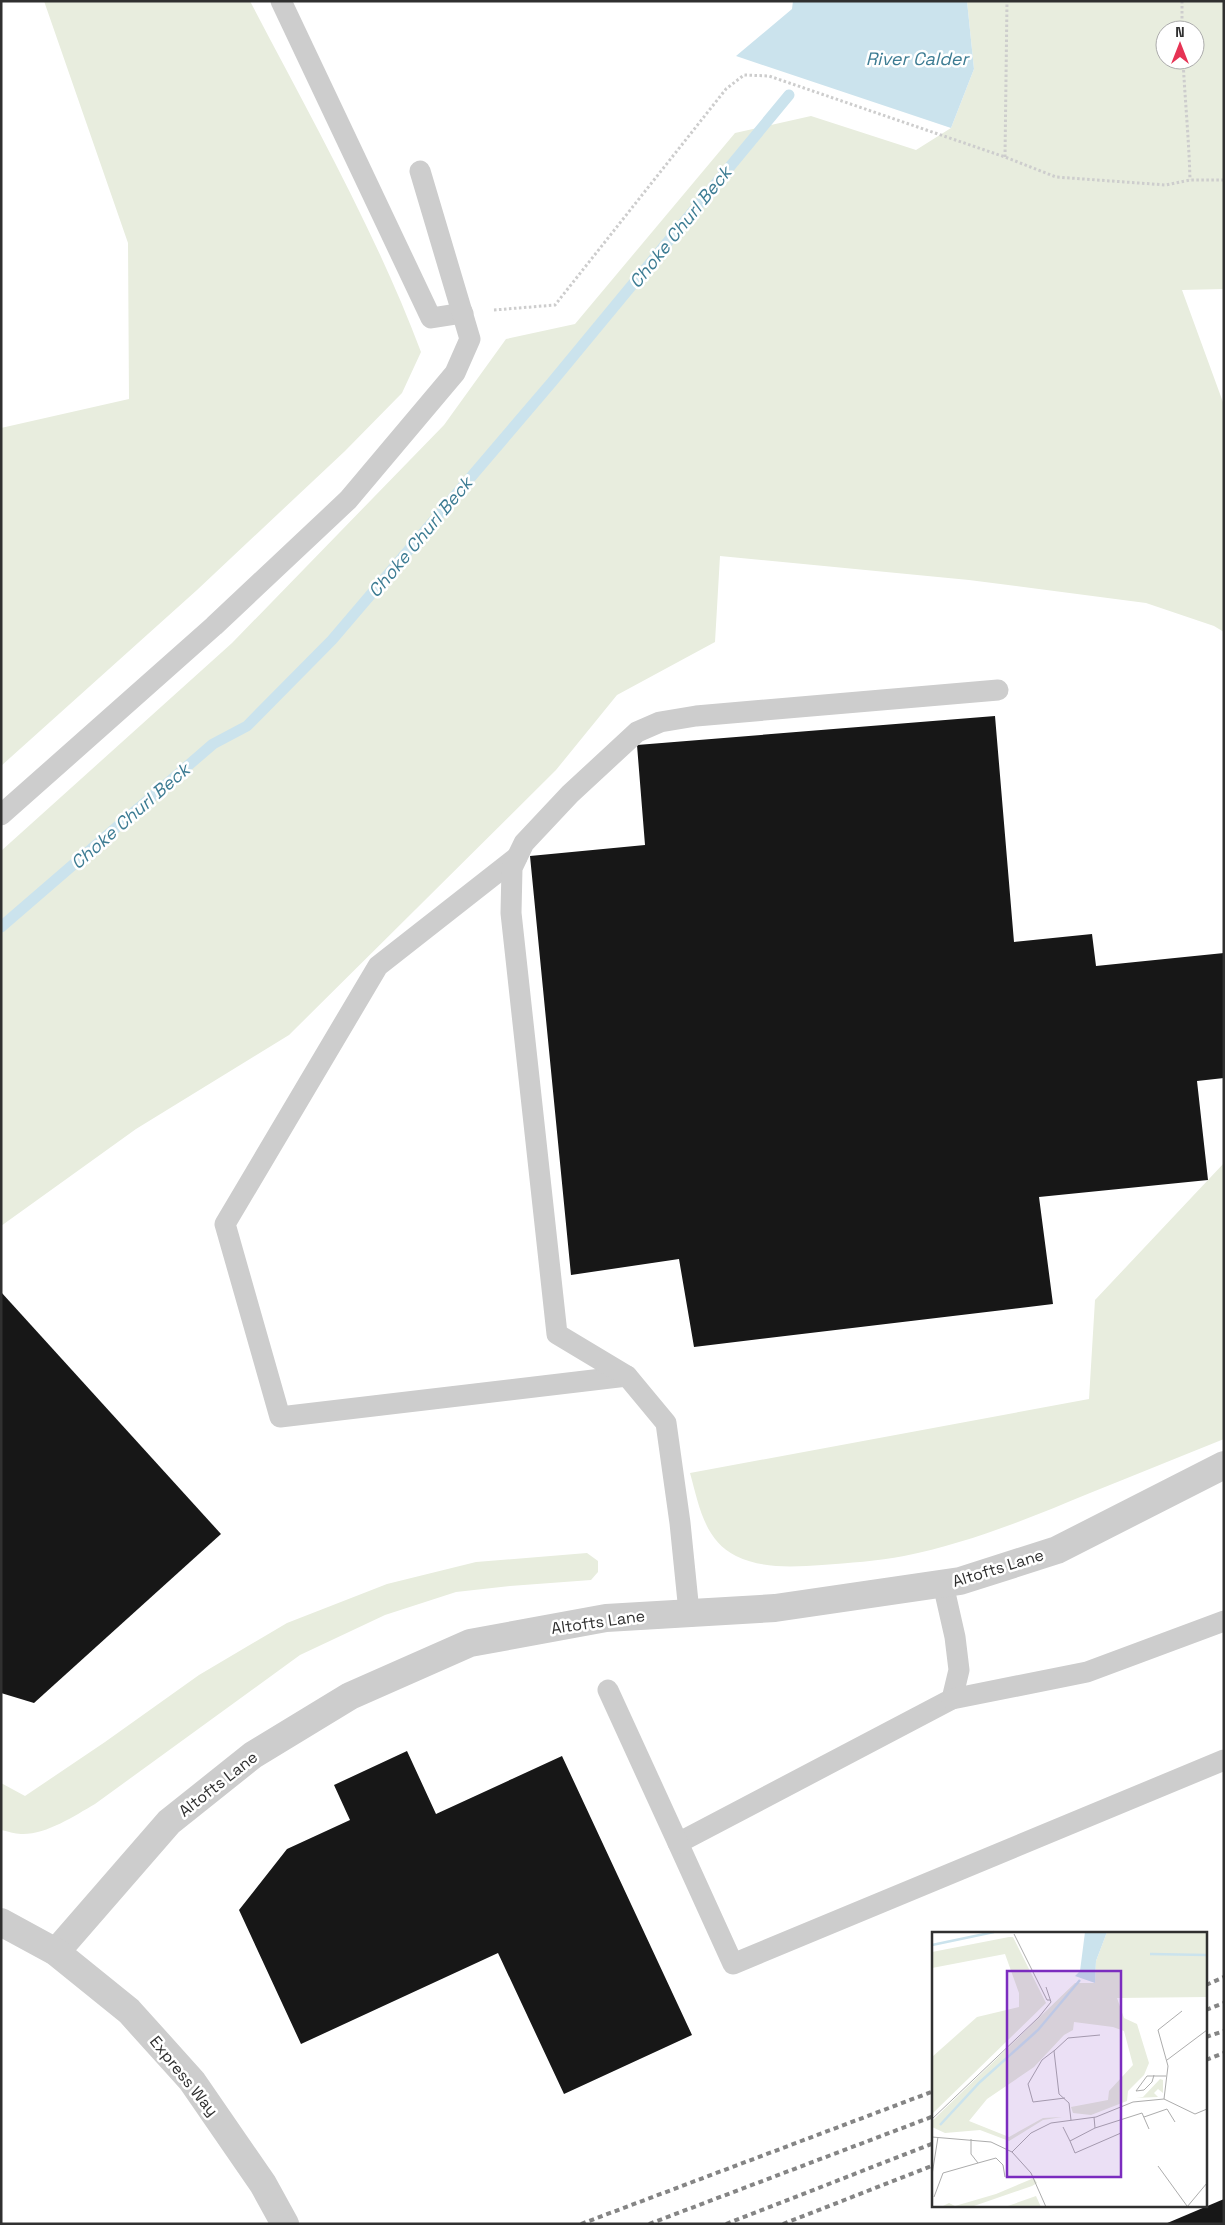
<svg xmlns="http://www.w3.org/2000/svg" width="1225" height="2225" font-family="'Space Grotesk',sans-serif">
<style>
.green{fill:#e8edde;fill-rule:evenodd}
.water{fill:#cbe3ed}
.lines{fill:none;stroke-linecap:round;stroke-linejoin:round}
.stream{stroke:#cbe3ed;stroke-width:11}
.building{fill:#171717}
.path{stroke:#cdcdcd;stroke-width:3;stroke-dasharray:2.5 2.5;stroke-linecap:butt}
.service{stroke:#cdcdcd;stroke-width:21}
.minor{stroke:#cdcdcd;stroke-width:28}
.tertiary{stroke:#cdcdcd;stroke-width:28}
.rail{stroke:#858585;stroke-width:4;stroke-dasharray:5 4;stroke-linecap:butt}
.labels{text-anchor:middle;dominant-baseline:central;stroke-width:5;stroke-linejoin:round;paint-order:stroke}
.street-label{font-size:16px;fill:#303030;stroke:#fff}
.water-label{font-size:18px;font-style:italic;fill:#3d7c93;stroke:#fff}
.inset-river{fill:none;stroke:#cbe3ed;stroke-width:2.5}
.inset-road{fill:none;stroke:#acacac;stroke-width:1}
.view{fill:#7b2cbf;fill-opacity:0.15;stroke:#7b2cbf;stroke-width:2.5}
.inset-edge{fill:none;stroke:#303030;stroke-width:2.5}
</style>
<rect width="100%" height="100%" fill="#fff"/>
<g class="green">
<path d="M44,1H250C310,116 375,230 421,352L402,393L345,451L197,590L1,766V428L129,399L128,243Z"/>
<path d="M967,1H1224V289L1182,290L1224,405V632L1214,626L1146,603L969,580L720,556L715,642L617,695L556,770L289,1035L136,1129L1,1226V851L232,643L444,425L506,339L575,324L735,133L811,116L916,150L951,128L974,69ZM1165,30H1195V60H1165Z"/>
<path d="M1224,1163V1439C1179,1457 1135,1475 1090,1493C1030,1518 969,1543 904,1556C878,1561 849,1563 822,1565C794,1567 762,1569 736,1556C704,1540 699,1505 690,1473L1089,1399L1095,1300Z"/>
<path d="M587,1553L598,1561V1572L591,1580L510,1586L456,1592L385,1615L300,1655L95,1804C74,1816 46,1835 21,1834C15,1834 7,1831 1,1830V1783L25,1796L105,1742L199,1675L287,1623L387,1584L476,1562Z"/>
</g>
<path class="water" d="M793,1H967L974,69L951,128L736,56L792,9Z"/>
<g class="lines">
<path class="stream" d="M1,927L213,744L247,726L332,640L552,382L789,95"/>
</g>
<g class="building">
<path d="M995,716L1014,942L1092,934L1096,966L1224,953V1078L1197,1081L1208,1180L1039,1197L1053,1304L694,1347L679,1259L571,1275L530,856L645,845L637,745Z"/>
<path d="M1,1292L221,1534L34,1703L1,1693Z"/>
<path d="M407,1751L436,1814L562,1756L692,2035L564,2094L498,1953L301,2044L239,1910L287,1849L350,1820L334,1785Z"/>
<path d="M1224,2199V2224H1165Z"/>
</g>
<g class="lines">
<g class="path">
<path d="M1182,1V30"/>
<path d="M1183,60C1185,100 1189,140 1190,180"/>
<path d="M1005,157L1007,1"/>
<path d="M494,310L555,305L726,89L744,75L769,76L1005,157L1056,177L1166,185L1190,180H1224"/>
</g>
<g class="service">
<path d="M281,1L431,318L463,313"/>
<path d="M1,815L214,626L348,500L455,373L470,339L420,171"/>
<path d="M517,857L378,966L225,1224L280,1417L627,1376"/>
<path d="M943,1584L955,1637L959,1670L952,1699L678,1843L733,1964L1224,1760"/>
<path d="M689,1612L680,1523L666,1423L627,1376L557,1334L511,913L512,868L524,843L570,794L637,732L660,722L696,716L998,690"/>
<path d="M608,1690L678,1843"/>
<path d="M952,1699L1087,1672L1224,1621"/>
</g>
<path class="minor" d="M56,1952L169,1822L253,1755L350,1696L470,1643L606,1618L775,1608L960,1581L1057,1550L1224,1465"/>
<path class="tertiary" d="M1,1922L56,1952L129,2011L192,2081L263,2184L285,2224"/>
<g class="rail">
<path d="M1206,1985L1224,1977"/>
<path d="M1206,2010L1224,2003"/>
<path d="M1206,2037L1224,2031"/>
<path d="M1206,2060L1224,2053"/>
<path d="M581,2224L934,2091"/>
<path d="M649,2224L934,2116"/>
<path d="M726,2224L934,2143"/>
<path d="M783,2224L934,2165"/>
</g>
</g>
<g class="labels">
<g class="street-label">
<text transform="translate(998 1568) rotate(-17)">Altofts Lane</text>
<text transform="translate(598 1622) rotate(-8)">Altofts Lane</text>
<text transform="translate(218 1784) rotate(-38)">Altofts Lane</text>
<text transform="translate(184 2076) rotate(51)">Express Way</text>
</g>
<g class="water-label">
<text x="917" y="58">River Calder</text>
<text transform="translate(680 227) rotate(-51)">Choke Churl Beck</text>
<text transform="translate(420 537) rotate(-50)">Choke Churl Beck</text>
<text transform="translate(130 816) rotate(-41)">Choke Churl Beck</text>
</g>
</g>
<g transform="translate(932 1932)">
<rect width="275" height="275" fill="#fff"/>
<path d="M175,0H275V65L185,66L192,86L205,92L217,131L212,143L196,159L195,169L159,183L141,181L139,175L176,168L177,159L201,133L192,99L181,95L142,90L141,98L132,103L102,135L55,167L37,189L77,205L111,186L130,185L111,188L77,209L48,198L13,201L0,195V189L143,51H163L164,29ZM77,5H81L114,71L0,182V125L45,85L87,75V61L73,22L0,36V20ZM228,147L231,148V161L226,157L222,161L226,165L204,166L211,165ZM102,246L105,251L100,254L39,275H9L17,271L23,274L64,262ZM104,264L109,275H73Z" fill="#e8edde"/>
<path d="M153,0H175L164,29L163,51L143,44L148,39Z" fill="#cbe3ed"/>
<path class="inset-river" d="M0,13L62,0M218,22L275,23M8,193L48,150L106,98L148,48"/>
<path class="inset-road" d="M82,2L115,68H118M123,118L110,128L96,152L101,170L133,166M235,128L275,98M204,159L215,144H234M204,159L212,158L220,150L222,143M232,167L236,134L226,98L250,79M162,185L163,196L138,209L143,221L189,201M212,185L235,177L243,190M0,187L107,85L119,70L114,55M139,188L137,171L127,162L122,119L136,106L168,103M131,195L138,209M163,196L210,181L217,197M0,205L59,210L80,220L99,241L114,275M39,207V222L46,231L64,226L71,233L73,245M80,220L99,201L119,191L164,185L201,170L232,167L263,182L275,177M226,234L255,274M0,243L6,205M2,265L11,241L46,231M255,275L275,251"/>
<path class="view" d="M75,39H189V245H75Z"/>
<rect width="275" height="275" class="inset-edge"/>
</g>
<rect width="1225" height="2225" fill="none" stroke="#303030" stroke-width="5"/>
<g transform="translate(1180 45)"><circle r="24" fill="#ffffff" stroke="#acacac"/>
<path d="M0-4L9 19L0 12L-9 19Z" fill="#e63354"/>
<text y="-8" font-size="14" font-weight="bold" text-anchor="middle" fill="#303030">N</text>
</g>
</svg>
